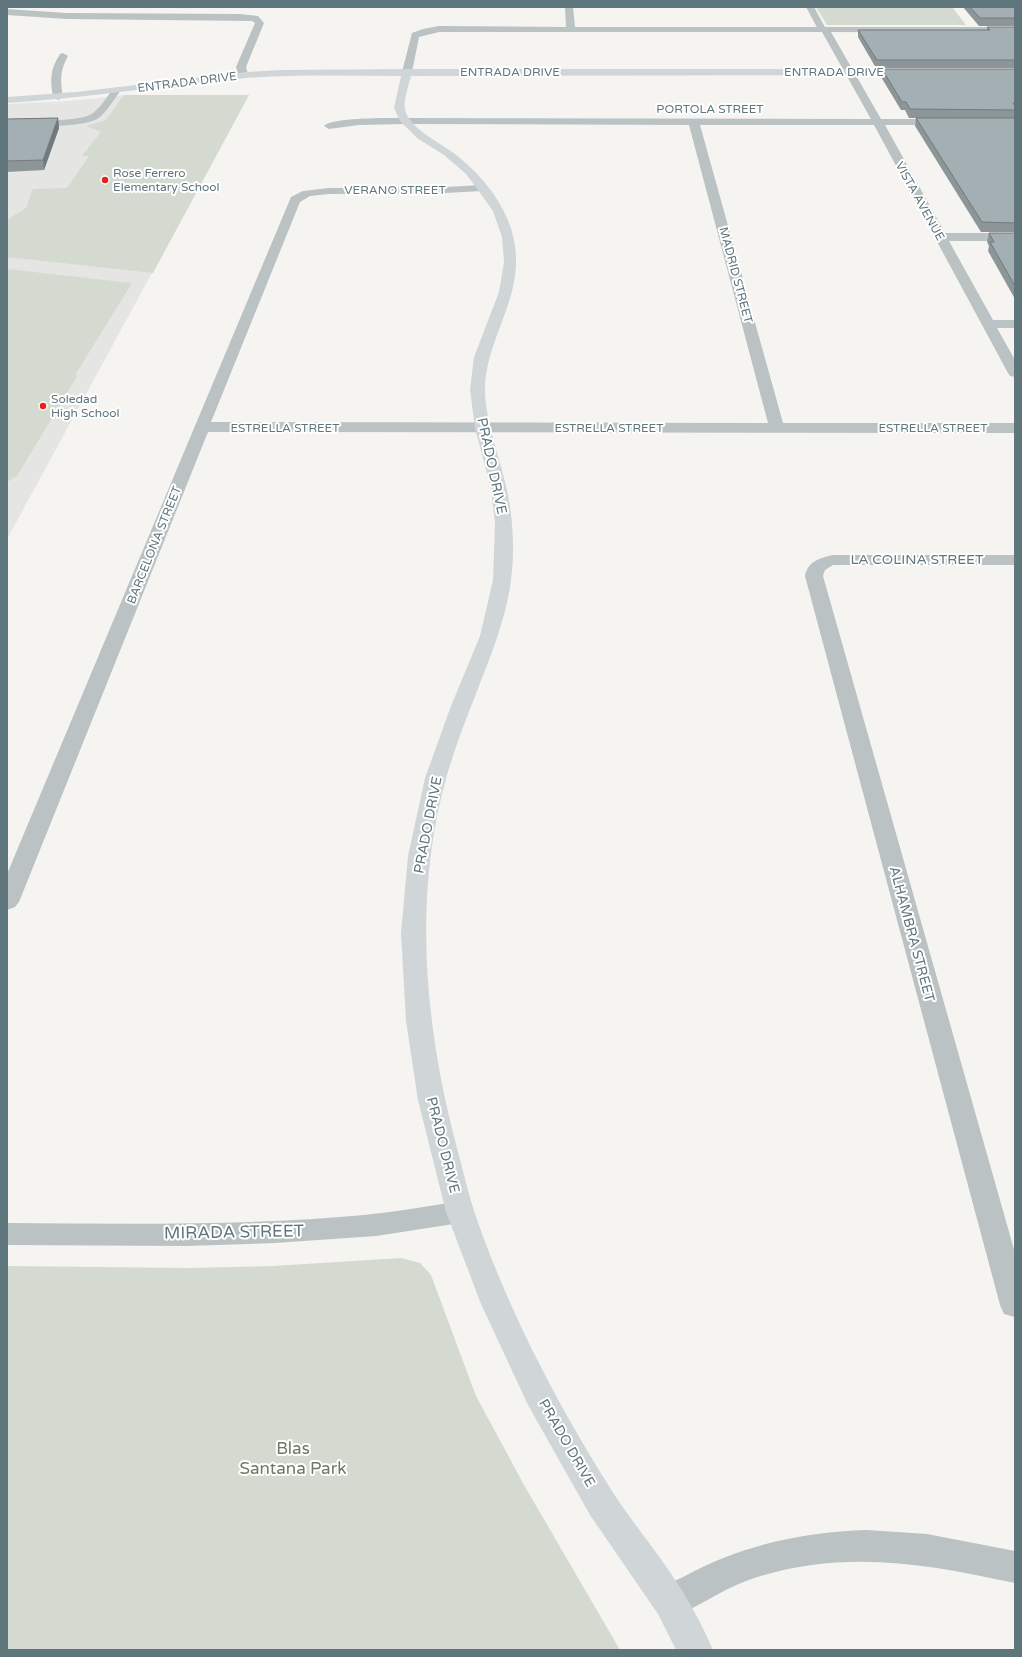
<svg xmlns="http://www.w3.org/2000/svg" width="1022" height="1657" font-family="'Varela Round',sans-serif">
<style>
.built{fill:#e5e5e4}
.green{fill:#d5dad0}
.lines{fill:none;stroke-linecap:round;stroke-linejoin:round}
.lane{fill:#bbc2c4;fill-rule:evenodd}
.street{fill:#bbc2c4;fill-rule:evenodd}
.secondary{fill:#d0d6d8;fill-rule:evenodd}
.wall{fill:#8c9699}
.shaded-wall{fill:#727a7d}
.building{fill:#a3afb2;stroke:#727a7d}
.poi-dot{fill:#e6201f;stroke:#fff;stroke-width:1.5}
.labels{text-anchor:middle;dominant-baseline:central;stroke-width:4;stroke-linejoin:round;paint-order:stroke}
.far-street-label{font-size:12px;fill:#5f767c;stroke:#fff}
.far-poi-label{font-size:12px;fill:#5f767c;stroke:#fff;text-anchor:start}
.street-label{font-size:14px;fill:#5f767c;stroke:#fff}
.near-street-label{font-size:17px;fill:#5f767c;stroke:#fff}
.near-park-label{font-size:17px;fill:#6c7962;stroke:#fff}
</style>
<rect width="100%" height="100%" fill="#f5f4f0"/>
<path class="built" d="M124,95H249L7,539V104L69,101Z"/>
<g class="green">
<path d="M816,7H952L966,25H827Z"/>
<path d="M124,95H249L153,273L7,257V220L26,208L33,189L67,188L89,156H82L101,132L86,126L106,120Z"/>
<path d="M7,269L132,283L75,375H78L17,476L7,482Z"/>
<path d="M401,1258L420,1263L431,1275L476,1396L524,1485L620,1650H7V1266L188,1268L273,1266Z"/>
</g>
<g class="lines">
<g class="lane">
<path d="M806,7H814L826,29L825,31H819Z"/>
<path d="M116,88L120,91L119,93C113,101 107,111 100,117C86,129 26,126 7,126V120C24,120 82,123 93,113C101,107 107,97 113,89Z"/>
</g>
<g class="street">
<path d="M565,7H573L575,27H1015V33L831,32L881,119H946L951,122L946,125H885L945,233H1015V241H949L993,320H1015V328H997L1015,360V377L1010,376L1008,373L874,125H700L783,423H1015V433L208,432L19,902L15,907L7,910V874L291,197L303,191L329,188L445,187L482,185L486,186L488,188L486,190L482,191L445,193L329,194L310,196L300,202L211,422L768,423L689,125L405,124L359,125L329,129L324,126C331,117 391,118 405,118L871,119L822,32H439L419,37L412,72L407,75L402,72L412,33L423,29L439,26L566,27Z"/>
<path d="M7,9L67,13L239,14L258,16L264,23L246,67L248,74L243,77L238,74L236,67L255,23L252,21L67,19L7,15Z"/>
<path d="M63,53L68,56C60,70 60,81 63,97L58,100L53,97C50,80 50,69 60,54Z"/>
<path d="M833,555H1015V565H833L825,570L823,576L1015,1253V1317L1004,1314L1000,1305L805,576C808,561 820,558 833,555Z"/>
<path d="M460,1201L470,1204L474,1212L470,1220L460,1223L376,1236L275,1243L186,1246L7,1245V1223C126,1224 245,1226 364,1215C396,1212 428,1206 460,1201Z"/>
<path d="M867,1530L927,1534L1015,1551V1583C923,1563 838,1548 746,1581C720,1591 696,1608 670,1619L658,1614L653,1602C654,1599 655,1593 658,1591C661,1586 678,1580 685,1576C742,1545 803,1532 867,1530Z"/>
</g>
<path class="secondary" d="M407,69H912L917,72L912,75L411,76C409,85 403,100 405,109C408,128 441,143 455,154C488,180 517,218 516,262C516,305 487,342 485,386C484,417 499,455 506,486C513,515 515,550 511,580C506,620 490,657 476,694C465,721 455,748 447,775C412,897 425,1028 457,1148C463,1170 468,1193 475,1214C509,1312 557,1404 612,1491C634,1525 660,1555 681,1589C693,1608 704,1629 713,1650H676L658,1614L590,1515L528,1405L481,1304L446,1212L418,1100L406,1021L401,933L408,856L425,778L451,706L480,636L493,580L495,523L491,489L475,428L470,390L474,357L499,292L504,262L502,237L493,211L478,190L466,174L444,155L417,138L400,121L394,108L401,76C350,76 298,74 246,78C166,85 87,98 7,103V97L76,92L247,72L281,70Z"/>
</g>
<g class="wall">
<path d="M963,7H1015V26H979Z"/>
<path d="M987,27H1015V68H876L858,37V30H987Z"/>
<path d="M882,69H1015V118H909L905,110H901L881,77Z"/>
<path d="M58,118L59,128L44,170L7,172V119Z"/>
<path d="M916,118H1015V232H981L915,126Z"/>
<path d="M989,233H1015V299L988,251L989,246L987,242Z"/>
</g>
<path class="shaded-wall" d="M58,118L59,128L44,170L43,160Z"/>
<g class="building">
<path d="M970,7H1015V18H980Z"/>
<path d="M987,27H1015V60H877L858,30H990Z"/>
<path d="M882,69H1015V103H1013L1015,106V110L910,109L906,102H902Z"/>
<path d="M58,118L43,160L7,161V119Z"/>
<path d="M916,118H1015V223L982,222Z"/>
<path d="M989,233H1015V286L990,242H994Z"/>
</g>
<g class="poi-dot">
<circle cx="105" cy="180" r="4"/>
<circle cx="43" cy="406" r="4"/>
</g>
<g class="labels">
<g class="far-street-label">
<text x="510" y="72">ENTRADA DRIVE</text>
<text x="834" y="72">ENTRADA DRIVE</text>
<text transform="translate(187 82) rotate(-7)">ENTRADA DRIVE</text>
<text x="710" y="109">PORTOLA STREET</text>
<text x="395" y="190">VERANO STREET</text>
<text transform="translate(920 201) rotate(61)">VISTA AVENUE</text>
<text transform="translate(736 275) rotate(75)">MADRID STREET</text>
<text x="285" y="428">ESTRELLA STREET</text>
<text x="609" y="428">ESTRELLA STREET</text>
<text x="933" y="428">ESTRELLA STREET</text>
<text transform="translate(154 545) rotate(-68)">BARCELONA STREET</text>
</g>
<g class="far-poi-label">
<text x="113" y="173">Rose Ferrero<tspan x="113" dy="14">Elementary School</tspan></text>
<text x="51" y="399">Soledad<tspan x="51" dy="14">High School</tspan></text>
</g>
<g class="street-label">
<text transform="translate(492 466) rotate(78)">PRADO DRIVE</text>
<text x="917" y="559">LA COLINA STREET</text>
<text transform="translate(428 825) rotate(-79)">PRADO DRIVE</text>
<text transform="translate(912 934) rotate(75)">ALHAMBRA STREET</text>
<text transform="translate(443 1145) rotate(76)">PRADO DRIVE</text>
<text transform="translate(567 1443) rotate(60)">PRADO DRIVE</text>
</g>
<g class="near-street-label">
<text transform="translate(234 1232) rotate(-1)">MIRADA STREET</text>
</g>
<g class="near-park-label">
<text x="293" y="1448">Blas<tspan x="293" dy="20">Santana Park</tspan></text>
</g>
</g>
<rect width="1022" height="1657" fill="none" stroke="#5f767c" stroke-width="16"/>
</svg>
